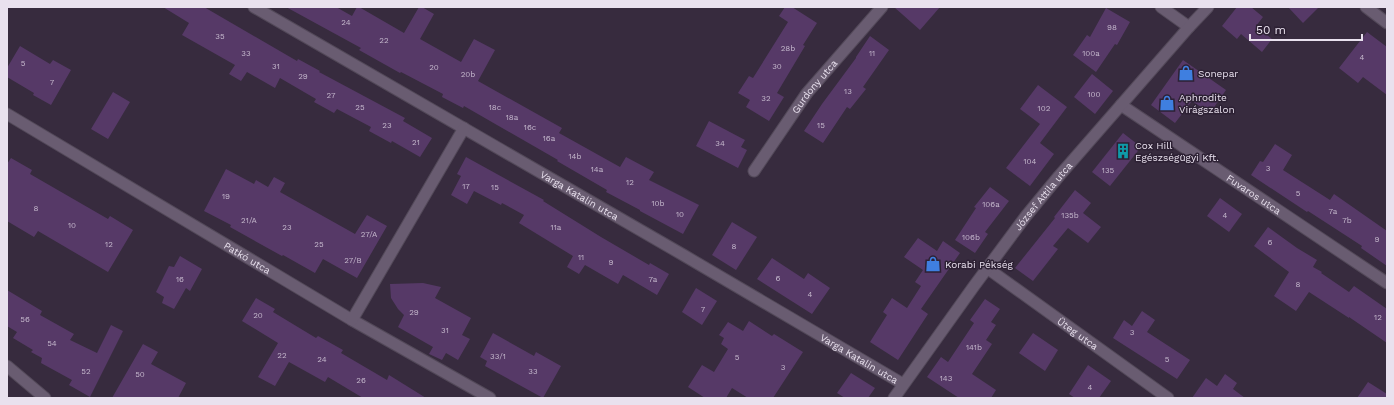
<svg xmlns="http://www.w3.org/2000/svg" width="1394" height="405" font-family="'Work Sans',sans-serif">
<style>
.building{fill:#563967}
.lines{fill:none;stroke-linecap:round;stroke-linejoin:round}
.minor-casing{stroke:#534959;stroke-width:13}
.tertiary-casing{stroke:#534959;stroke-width:13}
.minor{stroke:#695c71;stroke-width:11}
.tertiary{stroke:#695c71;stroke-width:11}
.labels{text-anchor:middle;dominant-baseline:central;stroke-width:3;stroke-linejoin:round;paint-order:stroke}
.number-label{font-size:8px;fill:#c4b7cc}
.poi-label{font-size:10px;fill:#e9e1ee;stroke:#2d2134;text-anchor:start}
.street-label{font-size:10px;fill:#e9e1ee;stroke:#2d2134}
</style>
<rect width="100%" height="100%" fill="#372b3e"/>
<g class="building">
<path d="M163,7H204L297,61L298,59L320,71L319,72L405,118L403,121L432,138L420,157L392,141L391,143L369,131L371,127L337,109L334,113L314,102L316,99L280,78L275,88L247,72L241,81L229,74L235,65L182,35L189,23Z"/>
<path d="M286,7H336L352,16L357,7H359L404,33L419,7H422L434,14L420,39L461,62L474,39L495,50L478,81L562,128L559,133L620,167L626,157L654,172L649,180L699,205L683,234L640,211V210L606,192L607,190L557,161L558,160L464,106L463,108L442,97L443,94L401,72L400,73L359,50L361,48Z"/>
<path d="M785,7H792L817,23L803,45L805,46L777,93L784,97L769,121L746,107L750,100L738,93L749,76L753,78L788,22L779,16Z"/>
<path d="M894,7H940L920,30Z"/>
<path d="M1237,7H1251L1263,17L1256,26L1272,39L1262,52L1241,34L1237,39L1222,26Z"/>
<path d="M1288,7H1319L1303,23Z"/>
<path d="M1106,8L1130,22L1117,45L1115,44L1096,72L1073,55L1087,35L1090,37Z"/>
<path d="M1367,32L1387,47V95L1363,77L1358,83L1339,68Z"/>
<path d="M870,36L889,50L863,87L866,89L850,109L847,107L823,143L804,131L822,104L856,58V57Z"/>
<path d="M20,46L50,64L53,60L71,70L51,105L33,95L34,93L7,77V68Z"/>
<path d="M1183,60L1226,90L1210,113L1192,101L1175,123L1151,105Z"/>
<path d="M1092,74L1113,91L1095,114L1074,97Z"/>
<path d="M1038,85L1067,107L1040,143L1054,154L1030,186L1006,168L1040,124L1020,109Z"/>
<path d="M113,92L130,102L108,139L91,129Z"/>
<path d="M709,121L745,140L741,147L747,150L738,168L696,146Z"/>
<path d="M1123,133L1141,147L1110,186L1092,172Z"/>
<path d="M1275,144L1292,155L1283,170L1330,200L1334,194L1387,231V266L1361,248L1362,246L1308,211L1307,212L1251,175L1260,161L1263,162Z"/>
<path d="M466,157L544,200L543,201L601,237L649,265L650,263L669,274L657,295L623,275L618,284L585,265L579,274L567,267L573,256L519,223L524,215L502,203L501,205L474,191L467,204L451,195L461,176L457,174Z"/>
<path d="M11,158L32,170L30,174L108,219L110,216L133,230L108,272L38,231L34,237L7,221V164Z"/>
<path d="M226,169L254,184L256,180L268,187L274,177L285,183L280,192L355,234L367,215L387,226L357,278L323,259L315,273L283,255L282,256L230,227L231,225L204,211Z"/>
<path d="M990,187L1009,201L985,232L988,234L975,253L955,240L976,208L974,207Z"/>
<path d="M1075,190L1091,203L1083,213L1101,227L1088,243L1068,228L1053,246L1058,249L1033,281L1015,268L1055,218L1054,217Z"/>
<path d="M1220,198L1242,214L1229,232L1207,216Z"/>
<path d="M732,222L757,237L736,270L712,255Z"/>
<path d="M1268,227L1297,248L1317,260L1313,267L1322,272L1321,273L1349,292L1354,286L1387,309V343L1349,317V318L1309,292L1296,311L1274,296L1289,272L1254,246Z"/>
<path d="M918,238L937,251L943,241L960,253L921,309L928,314L898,360L870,342L887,315L883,312L892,298L907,308L921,286L915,282L923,270L904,257Z"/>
<path d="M180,256L202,269L190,291L186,288L174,309L162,303L164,297L156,292L169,266L174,267Z"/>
<path d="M772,258L804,279L808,273L830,288L812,314L757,279Z"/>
<path d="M423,283L441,287L435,298L471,318L462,335L470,339L458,360L446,353L442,360L429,354L433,347L398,327L404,315L398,309L391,298L390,284Z"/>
<path d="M696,288L717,301L702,325L682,312Z"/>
<path d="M7,290L42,311L40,315L74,334L70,340L97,353L111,325L123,331L90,397L69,385L72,380L41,363L42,358L31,352L33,350L13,338L17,332L7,326Z"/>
<path d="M256,298L275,309L273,312L316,338L318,336L343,350L341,353L387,380L389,375L426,398H363L328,377L325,382L289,362L275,386L258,377L278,343L242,321Z"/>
<path d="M985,299L1000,309L991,322L996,325L986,340L992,344L972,374L996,390L991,398H959L927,377L941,357L948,362L974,323L970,320Z"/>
<path d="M1142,311L1155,320L1147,332L1190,360L1177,379L1113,338L1124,320L1132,326Z"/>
<path d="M749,321L772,336L774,334L803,352L773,398H748L732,388L726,398H705L688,387L702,365L714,372L728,349L721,344L724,338L719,335L728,322L743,331Z"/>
<path d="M493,333L534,356L536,352L561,366L543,398L485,366L487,361L480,357Z"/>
<path d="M1033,333L1058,350L1045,371L1019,353Z"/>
<path d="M143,344L158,352L151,364L186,383L178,398H112Z"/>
<path d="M1088,365L1111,381L1099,398H1075L1069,394Z"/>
<path d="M851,373L875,388L868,398H845L837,393Z"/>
<path d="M1225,374L1237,383L1233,389L1245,398H1192L1206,378L1217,386Z"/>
<path d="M1368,382L1387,394V398H1357Z"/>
</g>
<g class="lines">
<defs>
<g id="minor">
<path id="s1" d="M254,7L685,256L903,384"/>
<path d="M1161,7L1189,27"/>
<path d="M1366,7L1387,23"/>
<path id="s2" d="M1121,105L1387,283"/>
<path id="s3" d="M7,114L352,320L490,398"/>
<path id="s4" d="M754,171L807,93L882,7"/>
<path id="s5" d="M987,268L1168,398"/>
<path d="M352,320L464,128"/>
<path d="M7,366L45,398"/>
</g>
<g id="tertiary">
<path id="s6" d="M894,398L974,286L1026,216L1059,176L1189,27L1208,7"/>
</g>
</defs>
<use href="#minor" class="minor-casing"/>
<use href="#tertiary" class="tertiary-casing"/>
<use href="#minor" class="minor"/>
<use href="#tertiary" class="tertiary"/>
</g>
<defs>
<symbol id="shop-bare" viewBox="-9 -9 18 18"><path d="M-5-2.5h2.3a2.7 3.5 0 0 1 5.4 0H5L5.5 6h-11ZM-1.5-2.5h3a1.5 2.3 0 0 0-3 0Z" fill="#3f7fe0" stroke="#2d2134" stroke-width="2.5" paint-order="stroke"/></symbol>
<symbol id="building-bare" viewBox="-9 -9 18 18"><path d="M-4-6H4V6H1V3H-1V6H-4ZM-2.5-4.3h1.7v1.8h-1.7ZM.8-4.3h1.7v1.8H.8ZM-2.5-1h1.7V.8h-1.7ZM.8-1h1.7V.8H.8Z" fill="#0f9aa8" stroke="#2d2134" stroke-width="2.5" paint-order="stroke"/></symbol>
</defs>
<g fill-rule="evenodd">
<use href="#shop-bare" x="1175" y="62" width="22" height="22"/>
<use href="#shop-bare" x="1156" y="92" width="22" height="22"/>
<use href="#building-bare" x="1112" y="140" width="22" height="22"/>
<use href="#shop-bare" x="922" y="253" width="22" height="22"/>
</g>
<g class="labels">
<g class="number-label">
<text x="346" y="22">24</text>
<text x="1112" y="27">98</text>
<text x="220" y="36">35</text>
<text x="384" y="40">22</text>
<text x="788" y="48">28b</text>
<text x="246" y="53">33</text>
<text x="872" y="53">11</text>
<text x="1091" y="53">100a</text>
<text x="1362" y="57">4</text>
<text x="23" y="63">5</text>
<text x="276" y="66">31</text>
<text x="777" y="66">30</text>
<text x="434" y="67">20</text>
<text x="468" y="74">20b</text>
<text x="303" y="76">29</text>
<text x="52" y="82">7</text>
<text x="848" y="91">13</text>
<text x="1094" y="94">100</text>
<text x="331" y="95">27</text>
<text x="766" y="98">32</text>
<text x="360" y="107">25</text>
<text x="495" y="107">18c</text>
<text x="1044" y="108">102</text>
<text x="512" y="117">18a</text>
<text x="387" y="125">23</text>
<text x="821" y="125">15</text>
<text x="530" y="127">16c</text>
<text x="549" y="138">16a</text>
<text x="416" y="142">21</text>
<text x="720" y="143">34</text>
<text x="575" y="156">14b</text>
<text x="1030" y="161">104</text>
<text x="1268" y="168">3</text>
<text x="597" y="169">14a</text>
<text x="1108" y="170">135</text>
<text x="630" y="182">12</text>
<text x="466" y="186">17</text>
<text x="495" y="187">15</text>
<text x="1298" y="193">5</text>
<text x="226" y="196">19</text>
<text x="658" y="203">10b</text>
<text x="991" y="204">106a</text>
<text x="36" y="208">8</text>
<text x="1333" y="211">7a</text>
<text x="680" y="214">10</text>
<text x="1070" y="215">135b</text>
<text x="1225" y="215">4</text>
<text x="249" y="220">21/A</text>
<text x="1347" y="220">7b</text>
<text x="72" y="225">10</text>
<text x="287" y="227">23</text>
<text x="556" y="227">11a</text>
<text x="369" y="234">27/A</text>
<text x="971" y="237">106b</text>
<text x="1377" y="239">9</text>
<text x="1270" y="242">6</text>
<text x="109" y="244">12</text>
<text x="319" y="244">25</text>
<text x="734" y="246">8</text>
<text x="581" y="257">11</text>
<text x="353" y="260">27/B</text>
<text x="611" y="262">9</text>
<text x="778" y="278">6</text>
<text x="180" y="279">16</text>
<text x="653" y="279">7a</text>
<text x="1298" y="284">8</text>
<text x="810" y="294">4</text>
<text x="703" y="309">7</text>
<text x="414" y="312">29</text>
<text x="258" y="315">20</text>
<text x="1378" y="317">12</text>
<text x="25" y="319">56</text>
<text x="445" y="330">31</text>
<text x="1132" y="332">3</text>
<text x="52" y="343">54</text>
<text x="974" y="347">141b</text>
<text x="282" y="355">22</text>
<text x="498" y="356">33/1</text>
<text x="737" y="357">5</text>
<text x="322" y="359">24</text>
<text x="1167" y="359">5</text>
<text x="783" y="367">3</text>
<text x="86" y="371">52</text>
<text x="533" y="371">33</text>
<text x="140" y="374">50</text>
<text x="946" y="378">143</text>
<text x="361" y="380">26</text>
<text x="1090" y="387">4</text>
</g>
<g class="poi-label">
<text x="1198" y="73">Sonepar</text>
<text x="1179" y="97">Aphrodite<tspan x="1179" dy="12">Virágszalon</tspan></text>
<text x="1135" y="145">Cox Hill<tspan x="1135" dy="12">Egészségügyi Kft.</tspan></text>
<text x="945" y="264">Korabi Pékség</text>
</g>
<g class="street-label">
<text stroke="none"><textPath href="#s4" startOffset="104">Gurdony utca</textPath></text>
<text stroke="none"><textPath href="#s2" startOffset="160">Fuvaros utca</textPath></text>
<text stroke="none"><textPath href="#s1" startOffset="376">Varga Katalin utca</textPath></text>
<text stroke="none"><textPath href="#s6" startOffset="251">József Attila utca</textPath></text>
<text stroke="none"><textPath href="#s3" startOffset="280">Patkó utca</textPath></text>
<text stroke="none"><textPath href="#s5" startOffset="112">Üteg utca</textPath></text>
<text stroke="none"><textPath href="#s1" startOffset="700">Varga Katalin utca</textPath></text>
</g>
</g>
<rect width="1394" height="405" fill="none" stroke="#e9e1ee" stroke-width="16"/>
<path d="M1250 34v6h112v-6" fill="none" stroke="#e9e1ee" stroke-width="2"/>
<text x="1256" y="34" font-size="12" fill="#e9e1ee" stroke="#2d2134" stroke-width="3" paint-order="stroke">50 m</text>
</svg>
